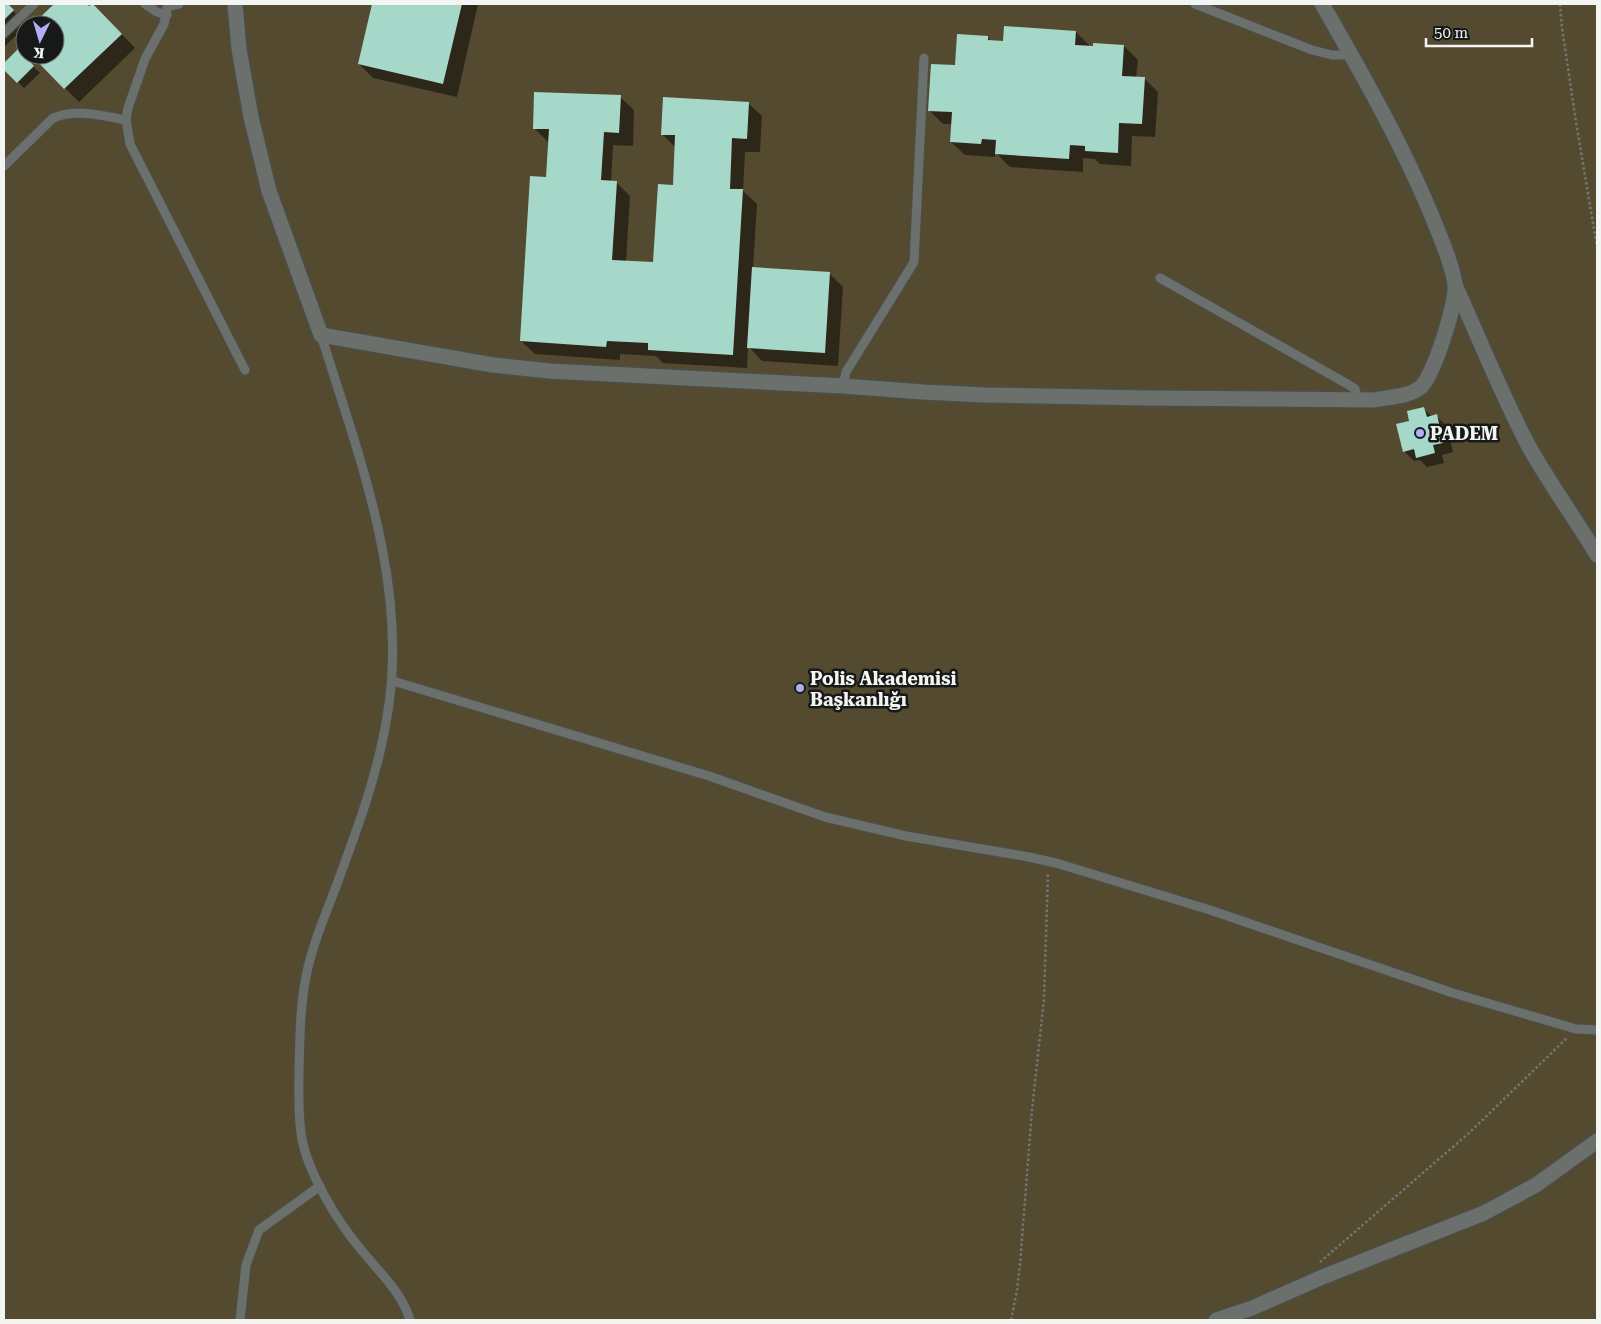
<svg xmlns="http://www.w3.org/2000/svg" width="1601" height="1324" font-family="'Roboto Serif',serif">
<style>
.green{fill:#544a2f;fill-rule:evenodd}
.shadow{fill:#0007}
.building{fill:#a6d8c9}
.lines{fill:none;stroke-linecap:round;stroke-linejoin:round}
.lane-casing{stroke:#4b4f4b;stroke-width:11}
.street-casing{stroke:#4b4f4b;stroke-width:18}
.path{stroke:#737773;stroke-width:2.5;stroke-dasharray:2.5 2.5;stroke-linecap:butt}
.lane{stroke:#6b706c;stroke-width:9}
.street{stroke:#6b706c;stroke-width:15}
.poi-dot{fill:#b1adfa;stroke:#171918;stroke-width:2}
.labels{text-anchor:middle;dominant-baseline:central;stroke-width:5;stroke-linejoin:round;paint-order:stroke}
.poi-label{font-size:18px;font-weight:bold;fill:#f2f5f2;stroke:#171918;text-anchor:start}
</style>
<rect width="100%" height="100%" fill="#2e322e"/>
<path class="green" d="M4,4H1597V1320H4ZM25,25H55V55H25Z"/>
<g class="shadow">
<path d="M4,4H6L27,25L4,47Z"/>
<path d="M56,4H86L106,18L135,48L79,102L36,59L40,55H55V25H34Z"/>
<path d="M373,4H478L457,97L373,78L359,64Z"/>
<path d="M1076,32L1089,45V47L1124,46L1138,60L1136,78H1144L1158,92L1155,137L1132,136L1131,166L1100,164L1095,159L1083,158V172L1010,167L995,152V157L965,155L951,142L952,124H943L929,110L956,67L987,37L991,41L1004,42Z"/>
<path d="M18,51L40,73L24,88L4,68V65Z"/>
<path d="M620,97L634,110L633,146L613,145L611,182H616L630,196L626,262L654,264L674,186L676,148L662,134L748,103L762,116L760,152H745L743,191L757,204L753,268L829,273L843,287L838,366L762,361L748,346L747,368L663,363L656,356L620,354V360L535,354L521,341L547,178L550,142H548L534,128Z"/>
<path d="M1424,409L1432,417L1436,416L1447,426L1453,452L1442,455L1444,463L1427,467L1420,460L1414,461L1404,451L1411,422Z"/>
</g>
<g class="building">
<path d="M4,4H8L14,10L4,20Z"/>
<path d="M54,4H87L89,6L93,4L122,34L64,89L35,59L39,55H55V25H32Z"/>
<path d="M372,4H462L443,84L358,64Z"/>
<path d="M1004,26L1076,31L1075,45L1093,46V43L1124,45L1122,76L1145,77L1142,124L1119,123L1118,153L1085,151V146L1070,145L1069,159L995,154L996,140L982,139L981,144L950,142L952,112L928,111L931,64L955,65L957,34L988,36V40L1003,41Z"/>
<path d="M18,49L34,66L17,83L4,70V63Z"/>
<path d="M534,92L621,95L619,133L604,132L601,180L617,181L612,260L653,262L658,184L673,185L675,135H661L663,97L749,102L747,139L732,138L730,189H743L733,355L648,350V343L607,341L606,347L520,341L530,176L546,177L549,129H533Z"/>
<path d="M752,267L830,272L825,353L747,348Z"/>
<path d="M1424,407L1427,417L1437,414L1443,443L1433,445L1435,453L1416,458L1414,449L1403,452L1396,424L1409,421L1407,411Z"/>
</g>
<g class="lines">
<defs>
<g id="lane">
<path d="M145,4L157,12L167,15"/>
<path d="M168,4L164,24L145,59L128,108L126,120L130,144L245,370"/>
<path d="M1195,4L1312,50L1332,55H1350"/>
<path d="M169,6L179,4"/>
<path d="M4,33L34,4"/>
<path d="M4,166L53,118C76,108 102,116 126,120"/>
<path d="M1160,278L1349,385L1355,389L1358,399"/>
<path d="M321,335C359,457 410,587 387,717C377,778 355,835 334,892C326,913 317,934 311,956C300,993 300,1032 299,1070C299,1091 298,1112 301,1133C306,1171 338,1223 363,1252C381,1274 402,1293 410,1320"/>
<path d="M843,386L846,372L914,262L924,58"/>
<path d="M393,681L709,776L825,817L906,836L1029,857L1056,863L1210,910L1453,993L1576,1029L1597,1030"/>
<path d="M240,1320L246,1265L259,1230L320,1186"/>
</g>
<g id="street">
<path d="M235,4L239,49L251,117L269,191L321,335L493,365L549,371L843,386L923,392L985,395L1146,398L1374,400C1389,397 1408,397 1421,387C1434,375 1457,302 1455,284C1452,264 1443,244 1436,226C1405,149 1363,75 1322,4"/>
<path d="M1455,285C1479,338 1501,393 1528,445C1549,483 1575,518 1597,555"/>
<path d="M1216,1320L1252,1308L1325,1276L1484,1213L1536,1185L1597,1141"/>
</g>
</defs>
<use href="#lane" class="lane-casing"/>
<use href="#street" class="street-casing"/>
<g class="path">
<path d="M1560,4L1562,28L1576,122L1597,247"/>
<path d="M1320,1262L1469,1133L1568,1037"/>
<path d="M1011,1320L1017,1290L1020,1264L1032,1110L1044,999L1048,873"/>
</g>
<use href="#lane" class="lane"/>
<use href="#street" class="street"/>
</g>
<g class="poi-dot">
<circle cx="1420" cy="433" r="5"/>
<circle cx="800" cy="688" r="5"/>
</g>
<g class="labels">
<g class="poi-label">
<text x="1430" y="433">PADEM</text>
<text x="810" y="678">Polis Akademisi<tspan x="810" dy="21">Başkanlığı</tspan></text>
</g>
</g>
<rect width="1601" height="1324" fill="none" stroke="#f2f5f2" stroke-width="10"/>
<g transform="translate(40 40) rotate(185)"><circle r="24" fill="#171918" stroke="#6f716f"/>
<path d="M0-4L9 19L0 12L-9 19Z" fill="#b1adfa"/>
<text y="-8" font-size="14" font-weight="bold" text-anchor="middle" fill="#f2f5f2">K</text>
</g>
<path d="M1426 38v8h106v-8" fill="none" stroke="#f2f5f2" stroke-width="2.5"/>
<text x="1434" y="38" font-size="15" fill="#f2f5f2" stroke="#171918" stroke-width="4" paint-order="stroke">50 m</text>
</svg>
